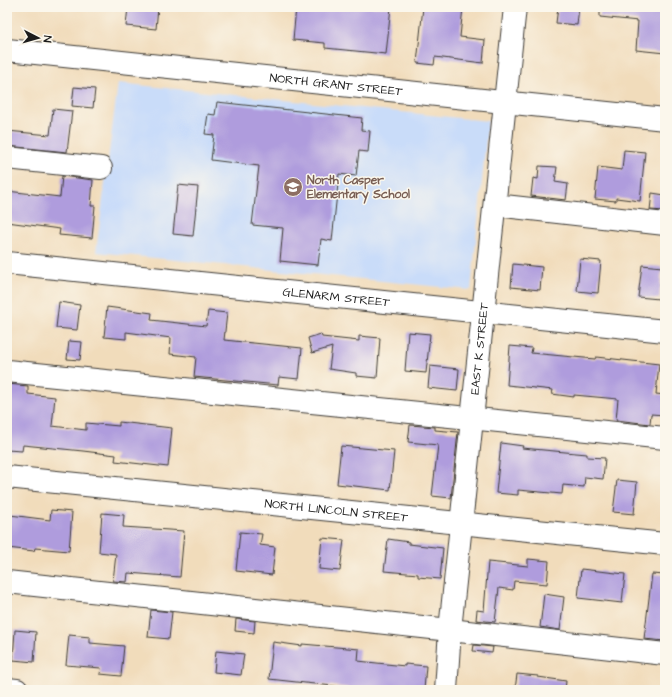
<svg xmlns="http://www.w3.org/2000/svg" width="672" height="697" font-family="'Architects Daughter',sans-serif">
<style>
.built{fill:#c9dcf9}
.building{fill:#af9cdd}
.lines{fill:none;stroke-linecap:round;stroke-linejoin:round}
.minor-casing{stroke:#3c3934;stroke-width:24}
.minor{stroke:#fff;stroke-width:22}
.labels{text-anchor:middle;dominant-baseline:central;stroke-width:3;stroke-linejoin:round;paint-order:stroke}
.street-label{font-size:12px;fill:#1c1c1c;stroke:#fbf7ec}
.education-label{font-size:12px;font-weight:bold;fill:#785e54;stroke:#fbf7ec;text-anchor:start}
</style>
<rect width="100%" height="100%" fill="#fbf7ec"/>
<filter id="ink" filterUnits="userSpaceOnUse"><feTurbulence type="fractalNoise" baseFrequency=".025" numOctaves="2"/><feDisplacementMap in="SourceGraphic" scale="8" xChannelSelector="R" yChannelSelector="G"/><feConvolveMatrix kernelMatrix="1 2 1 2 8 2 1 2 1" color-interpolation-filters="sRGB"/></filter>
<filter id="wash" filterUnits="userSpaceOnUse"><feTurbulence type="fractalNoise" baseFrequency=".012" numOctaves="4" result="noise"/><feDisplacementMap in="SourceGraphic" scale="16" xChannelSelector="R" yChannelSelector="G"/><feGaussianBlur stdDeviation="0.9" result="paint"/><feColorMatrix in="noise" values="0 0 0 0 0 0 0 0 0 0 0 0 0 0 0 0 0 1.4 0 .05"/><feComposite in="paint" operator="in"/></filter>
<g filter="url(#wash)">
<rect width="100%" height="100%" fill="#f1dcbb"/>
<path class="built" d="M118,83L488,121L471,290L96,252Z"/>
<g id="blocks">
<g class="building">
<path d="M128,7H158L156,29L126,26Z"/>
<path d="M296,7H391L386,54L325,48V43L293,40Z"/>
<path d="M423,7H463L460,37L485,40L483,63L435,57L434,65L417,63Z"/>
<path d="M558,7H579L577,25L556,23Z"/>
<path d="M600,7H665V53L636,50L638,21L600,17Z"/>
<path d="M74,87L95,89L93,108L72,106Z"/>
<path d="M217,102L362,118L361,130L370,131L368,152L359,151L356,176L339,174L332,241L321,239L318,265L280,261L283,228L252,225L259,166L211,160L214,135L205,134L208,114L215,115Z"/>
<path d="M53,109L72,111L67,152L7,146V131L50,135Z"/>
<path d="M624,150L645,152L640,201L616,198V201L595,199L598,167L622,170Z"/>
<path d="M539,166L557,167L555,182L568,184L566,200L531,196L533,178L538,179Z"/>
<path d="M62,176L93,180L91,206H95L92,238L59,235L60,229L7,222V191L60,197Z"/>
<path d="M178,185L198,187L193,236L173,234Z"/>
<path d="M652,193L665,195V211L650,210Z"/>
<path d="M580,259L601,261L598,293L577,291Z"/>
<path d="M513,264L542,267L540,290L511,287Z"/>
<path d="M642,265L662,267L659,299L638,297Z"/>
<path d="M59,302L80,305L77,330L56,328Z"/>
<path d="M107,307L152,313L151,320L206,326L208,311L227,313L224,340L302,348L299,379L279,377L278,385L194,377L196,357L170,354L171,338L126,332V339L104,337Z"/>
<path d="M408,332L430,334L426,373L405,371Z"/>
<path d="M321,334L322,337L359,341V336L380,338L377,378L356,376V373L329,369L332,347L312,353L308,338Z"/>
<path d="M69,341L82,342L80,360L67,359Z"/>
<path d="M510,346L532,348L531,353L595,359L596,357L659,364L656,394L665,395V415L651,414L650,424L616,420L618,399L574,395V397L552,394L553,390L507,385Z"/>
<path d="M430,366L459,369L457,391L428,388Z"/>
<path d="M7,384L28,386V394L55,397L52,426L86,430V423L119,426V422L172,428L168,467L115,461L116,455L83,451L23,445L22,451L7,450Z"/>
<path d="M410,425L435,427V430L458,432L451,498L432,496L438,445L408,442Z"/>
<path d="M501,443L523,446L522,448L587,454V457L605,458L603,479L585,477L584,487L563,485L562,494L518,490V495L496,493Z"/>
<path d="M341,446L394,451L390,490L337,484Z"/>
<path d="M617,480L637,482L634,514L613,512Z"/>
<path d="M51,510L72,512L69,551L35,548L34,551L7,548L10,515L50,520Z"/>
<path d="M102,513L124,515L123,527L184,531L180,577L128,573L127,582L113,581L116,554L99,552Z"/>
<path d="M240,532L262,534L260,545L275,547L272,575L236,571Z"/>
<path d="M322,538L344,540L340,571L319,569Z"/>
<path d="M388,539L409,542V544L443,548L440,579L418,577V574L384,571Z"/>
<path d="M528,559L549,561L547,584L514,581L513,590L499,588L495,622L476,620L477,610L484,611L488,562L528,566Z"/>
<path d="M581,569L625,574L622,603L578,598Z"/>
<path d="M652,574L665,575V641L644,639Z"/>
<path d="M544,594L564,597L560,630L540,627Z"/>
<path d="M151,610L172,612L169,639L148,637Z"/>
<path d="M236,619L255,621L254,633L235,631Z"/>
<path d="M15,630L36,632L34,662L13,660Z"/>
<path d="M69,635L90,637V643L124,646L121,676L100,674L101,668L66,665Z"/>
<path d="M273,642L302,646V644L359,649L358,661L405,666V664L426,666L424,690H369L269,679Z"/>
<path d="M474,645L493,647L492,653L473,651Z"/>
<path d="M216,651L244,654L241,675L214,672Z"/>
<path d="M517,674L538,676V677L566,681L565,690H515Z"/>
</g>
</g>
</g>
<g filter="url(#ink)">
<use href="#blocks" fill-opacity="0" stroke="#3c3934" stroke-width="1"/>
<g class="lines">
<defs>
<g id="minor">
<path id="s1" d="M7,50L665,119"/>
<path d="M7,158L101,168"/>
<path d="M495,205L665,224"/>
<path id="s2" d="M7,263L665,331"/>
<path d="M7,371L665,438"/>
<path id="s3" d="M7,477L665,544"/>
<path d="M7,582L450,630L665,654"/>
<path d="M7,689L17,690"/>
<path id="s4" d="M446,690L450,630L515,7"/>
</g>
</defs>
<use href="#minor" class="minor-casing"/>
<use href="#minor" class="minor"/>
</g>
</g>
<defs>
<symbol id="school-disc" viewBox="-11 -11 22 22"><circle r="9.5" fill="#8d6e63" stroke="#fbf7ec"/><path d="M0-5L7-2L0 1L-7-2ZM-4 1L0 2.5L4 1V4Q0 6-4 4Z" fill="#fff"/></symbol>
</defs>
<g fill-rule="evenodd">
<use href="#school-disc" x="282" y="176" width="22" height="22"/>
</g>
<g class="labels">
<g class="street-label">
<text stroke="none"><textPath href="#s1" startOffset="331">NORTH GRANT STREET</textPath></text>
<text stroke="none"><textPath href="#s2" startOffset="331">GLENARM STREET</textPath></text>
<text stroke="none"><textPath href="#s4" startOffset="343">EAST K STREET</textPath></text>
<text stroke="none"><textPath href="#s3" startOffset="331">NORTH LINCOLN STREET</textPath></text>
</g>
<g class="education-label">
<text x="307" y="180">North Casper<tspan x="307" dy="14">Elementary School</tspan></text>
</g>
</g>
<rect width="672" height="697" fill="none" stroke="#fbf7ec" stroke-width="24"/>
<g transform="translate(38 38) rotate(96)" stroke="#fbf7ec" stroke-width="3" paint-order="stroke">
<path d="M0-3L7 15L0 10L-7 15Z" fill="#1c1c1c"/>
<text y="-6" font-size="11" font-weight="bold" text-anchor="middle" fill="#1c1c1c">N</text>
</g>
</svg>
